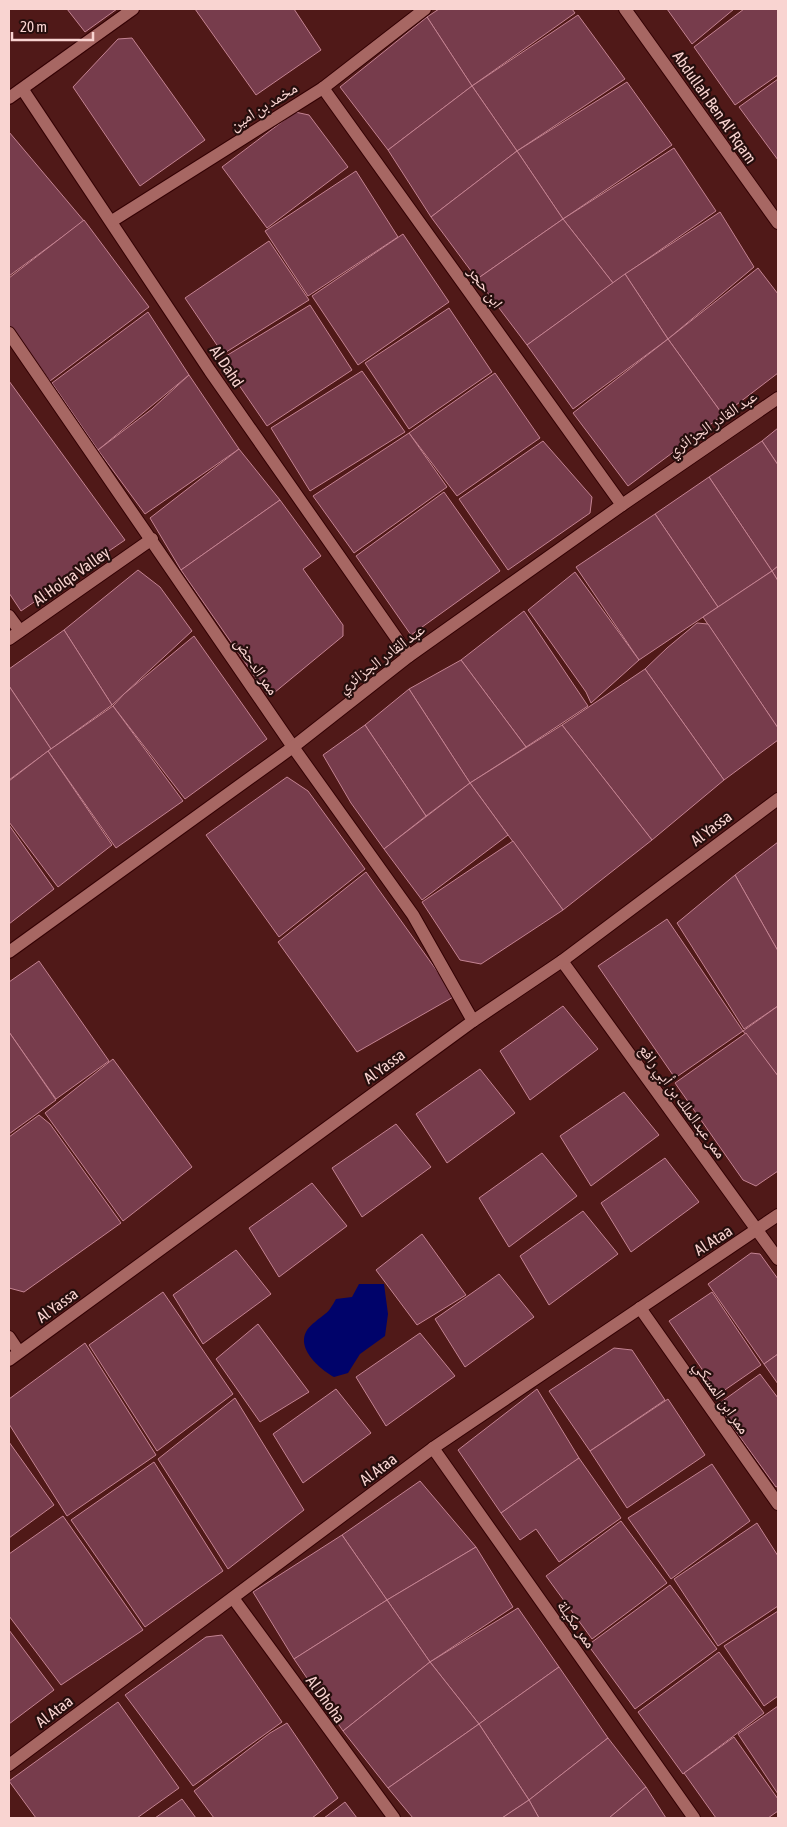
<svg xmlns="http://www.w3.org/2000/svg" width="787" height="1827" font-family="'Asap Condensed','Noto Naskh Arabic',sans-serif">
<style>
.water{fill:#00036a}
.building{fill:#773c4c;stroke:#c48392}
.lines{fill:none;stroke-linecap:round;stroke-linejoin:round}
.street-casing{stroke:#330003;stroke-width:14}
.street{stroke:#a76763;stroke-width:12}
.labels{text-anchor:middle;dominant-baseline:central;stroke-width:4.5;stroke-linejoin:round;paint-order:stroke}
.street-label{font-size:16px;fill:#f9d4d1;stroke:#260e0d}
</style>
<rect width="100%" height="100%" fill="#501918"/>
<path class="water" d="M359,1284H384L388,1314L385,1336L360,1354L348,1373L334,1377C315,1366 289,1341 315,1322C328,1311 327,1315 336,1299L352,1297Z"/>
<g class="building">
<path d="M67,9H117L85,32Z"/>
<path d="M195,9H294L321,50L256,95Z"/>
<path d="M439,9H572L575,13L472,86L427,17Z"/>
<path d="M667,9H734L692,44Z"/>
<path d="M744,9H778V75L735,105L694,47Z"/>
<path d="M578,15L625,79L517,151L472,86Z"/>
<path d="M427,17L472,86L388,150L340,87Z"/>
<path d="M132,38L205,140L140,186L73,87L118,39Z"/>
<path d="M778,79V160L739,107Z"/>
<path d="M627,82L672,145L563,219L517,151Z"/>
<path d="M472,86L517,151L431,217L388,150Z"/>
<path d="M295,112L309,115L348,167L267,228L222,167Z"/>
<path d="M9,132L84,221L9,276Z"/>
<path d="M674,148L716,211L613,283L563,219Z"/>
<path d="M517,151L563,219L477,279L431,217Z"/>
<path d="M356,171L398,237L308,296L265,231Z"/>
<path d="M720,212L754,267L668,339L625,274Z"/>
<path d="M563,219L613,283L527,345L477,279Z"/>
<path d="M84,220L149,307L50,381L9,325V278Z"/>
<path d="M403,234L449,302L358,365L312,296Z"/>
<path d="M269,241L309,300L223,354L185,298Z"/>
<path d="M758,268L778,294V373L723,415L668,339Z"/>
<path d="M625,274L668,339L573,409L527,345Z"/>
<path d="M310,305L352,370L267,426L221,359Z"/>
<path d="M449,308L492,372L409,429L365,363Z"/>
<path d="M148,312L189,375L98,450L52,383Z"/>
<path d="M668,339L723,415L628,486L573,413Z"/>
<path d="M362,371L405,432L310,491L271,428Z"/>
<path d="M495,373L540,438L457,496L409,433Z"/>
<path d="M189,375L239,449L145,514L98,450L152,409Z"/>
<path d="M9,381L125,540L21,611L9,593Z"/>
<path d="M778,428V465L762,441Z"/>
<path d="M409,433L447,487L354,553L313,496Z"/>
<path d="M543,441L592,497L590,513L508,570L459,499Z"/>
<path d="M762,441L778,465V566L772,571L709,477Z"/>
<path d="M239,449L280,500L181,570L150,518Z"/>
<path d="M709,477L772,571L718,607L655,514Z"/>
<path d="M444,492L500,571L411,635L356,556Z"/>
<path d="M280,500L321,556L303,569L343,625V636L269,697L181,570Z"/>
<path d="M655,514L718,607L639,660L576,567Z"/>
<path d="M778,566V581L772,571Z"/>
<path d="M138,570L160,587L192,631L112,705L64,630Z"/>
<path d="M772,571L778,581V728L703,617Z"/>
<path d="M575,572L639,660L591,703L586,692L528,610Z"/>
<path d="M524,611L588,706L526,747L461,660Z"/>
<path d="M697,623L708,624L778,728V740L724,780L645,669L667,648Z"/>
<path d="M64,630L112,705L51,749L9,686V669Z"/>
<path d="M194,636L267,739L185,799L113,706L124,694Z"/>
<path d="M461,660L526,747L470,783L409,689Z"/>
<path d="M645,669L724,780L652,840L562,725Z"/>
<path d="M9,686L51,749L9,780Z"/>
<path d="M409,689L470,783L426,816L365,725Z"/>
<path d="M113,706L183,801L116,848L48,751Z"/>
<path d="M365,725L426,816L384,849L351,803L323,755Z"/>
<path d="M562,725L652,840L563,910L470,783Z"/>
<path d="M48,751L112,845L58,887L9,822V781Z"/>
<path d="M287,777L308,791L365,869L279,937L206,835Z"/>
<path d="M470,783L508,835L422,900L384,849Z"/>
<path d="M9,825L54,889L9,924Z"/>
<path d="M513,841L563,910L481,964L460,960L422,902Z"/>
<path d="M778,842V951L735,875Z"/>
<path d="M366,872L455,996L357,1052L278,942Z"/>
<path d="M735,875L778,951V1006L744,1029L677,923Z"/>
<path d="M667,919L743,1031L675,1078L598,966Z"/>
<path d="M39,961L109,1061L56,1099L9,1032V982Z"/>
<path d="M563,1006L598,1049L530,1100L500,1051Z"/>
<path d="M778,1006V1076L743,1031Z"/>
<path d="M9,1032L56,1100L9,1134Z"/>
<path d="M746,1033L778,1076V1171L756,1186L743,1180L675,1083Z"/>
<path d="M113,1059L192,1167L123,1221L45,1113Z"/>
<path d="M480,1069L515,1113L447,1163L416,1114Z"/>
<path d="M624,1092L659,1135L591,1186L560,1136Z"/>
<path d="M39,1115L50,1124L121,1223L24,1292L9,1288V1137Z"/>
<path d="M396,1124L431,1167L362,1217L332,1168Z"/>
<path d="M542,1153L577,1196L509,1247L479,1198Z"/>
<path d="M665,1158L699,1202L631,1252L601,1203Z"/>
<path d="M312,1183L347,1226L279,1277L249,1228Z"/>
<path d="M583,1211L618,1254L549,1305L520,1256Z"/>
<path d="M422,1234L466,1295L417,1325L376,1270Z"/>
<path d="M236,1250L271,1294L203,1344L173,1295Z"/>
<path d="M751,1253L760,1254L778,1279V1354L764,1364L708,1284Z"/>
<path d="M499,1274L534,1317L465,1367L435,1319Z"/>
<path d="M163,1292L233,1394L157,1451L89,1345Z"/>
<path d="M712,1292L761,1365L719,1394L669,1321Z"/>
<path d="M258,1324L309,1392L260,1422L216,1359Z"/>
<path d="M420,1333L455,1376L386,1426L356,1377Z"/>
<path d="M85,1343L156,1455L67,1516L9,1424V1399Z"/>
<path d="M614,1348L632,1350L665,1400L590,1451L549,1391Z"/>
<path d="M778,1354V1384L764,1364Z"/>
<path d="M760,1374L778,1398V1486L776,1487L717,1405Z"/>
<path d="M336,1389L371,1433L303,1483L273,1434Z"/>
<path d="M537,1389L579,1458L501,1513L458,1450Z"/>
<path d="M235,1398L304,1510L228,1569L158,1459Z"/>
<path d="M668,1399L705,1455L627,1508L590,1451Z"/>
<path d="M9,1442L54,1505L9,1538Z"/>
<path d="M579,1458L621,1518L559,1562L536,1529L520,1540L501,1513Z"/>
<path d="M154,1462L223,1571L145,1627L71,1520Z"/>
<path d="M712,1464L750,1521L671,1579L628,1518Z"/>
<path d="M420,1481L476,1547L387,1600L342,1535Z"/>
<path d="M63,1516L143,1630L61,1685L9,1616V1554Z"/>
<path d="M621,1521L667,1583L592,1639L546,1576Z"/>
<path d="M757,1523L778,1556V1606L718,1646L674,1579Z"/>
<path d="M342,1535L387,1600L294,1659L253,1592Z"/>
<path d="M476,1547L513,1607L430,1662L387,1600Z"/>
<path d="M670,1585L717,1649L635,1709L588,1645Z"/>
<path d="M387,1600L430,1662L343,1731L294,1659Z"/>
<path d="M518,1608L559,1667L479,1724L430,1662Z"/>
<path d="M778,1611V1696L764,1706L724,1646Z"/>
<path d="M9,1630L54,1690L9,1724Z"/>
<path d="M222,1635L282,1722L193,1786L125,1695L206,1637Z"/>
<path d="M719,1652L764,1713L683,1774L638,1712Z"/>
<path d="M430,1662L479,1724L388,1788L343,1731Z"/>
<path d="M559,1667L608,1738L529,1800L479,1724Z"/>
<path d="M118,1702L179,1788L137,1818H36L9,1781Z"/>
<path d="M778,1706V1794L738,1734Z"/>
<path d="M287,1723L338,1798L312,1818H214L194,1791L270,1733Z"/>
<path d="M479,1724L529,1800L502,1818H413L388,1788Z"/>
<path d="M734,1737L778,1799V1811L768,1818H716L684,1773Z"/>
<path d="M608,1738L646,1787L609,1818H539L529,1800Z"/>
<path d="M646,1787L666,1818H609Z"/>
<path d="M182,1799L196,1818H155Z"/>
<path d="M529,1800L539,1818H502Z"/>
<path d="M345,1802L357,1818H324L328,1815Z"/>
</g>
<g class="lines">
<defs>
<g id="street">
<path d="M625,9L778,223"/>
<path d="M323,88L622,505"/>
<path d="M23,90L210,371L409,656"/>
<path d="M9,98L133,9"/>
<path d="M112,221L323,88L425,9"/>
<path d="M9,333L293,747L413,915L473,1021"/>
<path d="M9,616L20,631"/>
<path d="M9,639L152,539"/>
<path d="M9,952L293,747L409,656L622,505L778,398"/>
<path d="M562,961L778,1259"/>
<path d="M640,1308L778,1504"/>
<path d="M9,1337L19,1352"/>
<path d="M9,1360L473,1021L562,961L778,799"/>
<path d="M433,1448L694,1818"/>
<path d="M233,1598L394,1818"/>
<path d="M9,1765L433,1448L778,1215"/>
</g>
</defs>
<use href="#street" class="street-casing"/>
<use href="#street" class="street"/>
</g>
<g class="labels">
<g class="street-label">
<text transform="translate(263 106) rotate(-32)">مخمد بن امين</text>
<text transform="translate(715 107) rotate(55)">Abdullah Ben Al' Rqam</text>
<text transform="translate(486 287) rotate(54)">ابن حجر</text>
<text transform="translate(227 366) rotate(56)">Al Dahd</text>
<text transform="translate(712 423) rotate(-34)">عبد القادر الجزائري</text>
<text transform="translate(71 576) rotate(-35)">Al Holqa Valley</text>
<text transform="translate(381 658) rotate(-37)">عبد القادر الجزائري</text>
<text transform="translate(257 666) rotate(56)">ممر الدحض</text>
<text transform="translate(711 828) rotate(-37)">Al Yassa</text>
<text transform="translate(384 1066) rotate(-36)">Al Yassa</text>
<text transform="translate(683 1101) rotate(54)">ممر عبدالملك بن أبي رافع</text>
<text transform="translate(713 1240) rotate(-33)">Al Ataa</text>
<text transform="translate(57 1305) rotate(-36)">Al Yassa</text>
<text transform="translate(722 1397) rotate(55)">ممر ابن المسكي</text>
<text transform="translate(378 1469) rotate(-37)">Al Ataa</text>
<text transform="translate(577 1624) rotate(55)">ممر مكيلة</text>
<text transform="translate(326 1699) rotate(54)">Al Dhoha</text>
<text transform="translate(54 1711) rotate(-37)">Al Ataa</text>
</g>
</g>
<rect width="787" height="1827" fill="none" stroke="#f9d4d1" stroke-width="20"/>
<path d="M12 32v8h81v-8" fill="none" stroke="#f9d4d1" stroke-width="2.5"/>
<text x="20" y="32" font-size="15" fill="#f9d4d1" stroke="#260e0d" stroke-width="4" paint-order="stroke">20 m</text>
</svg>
